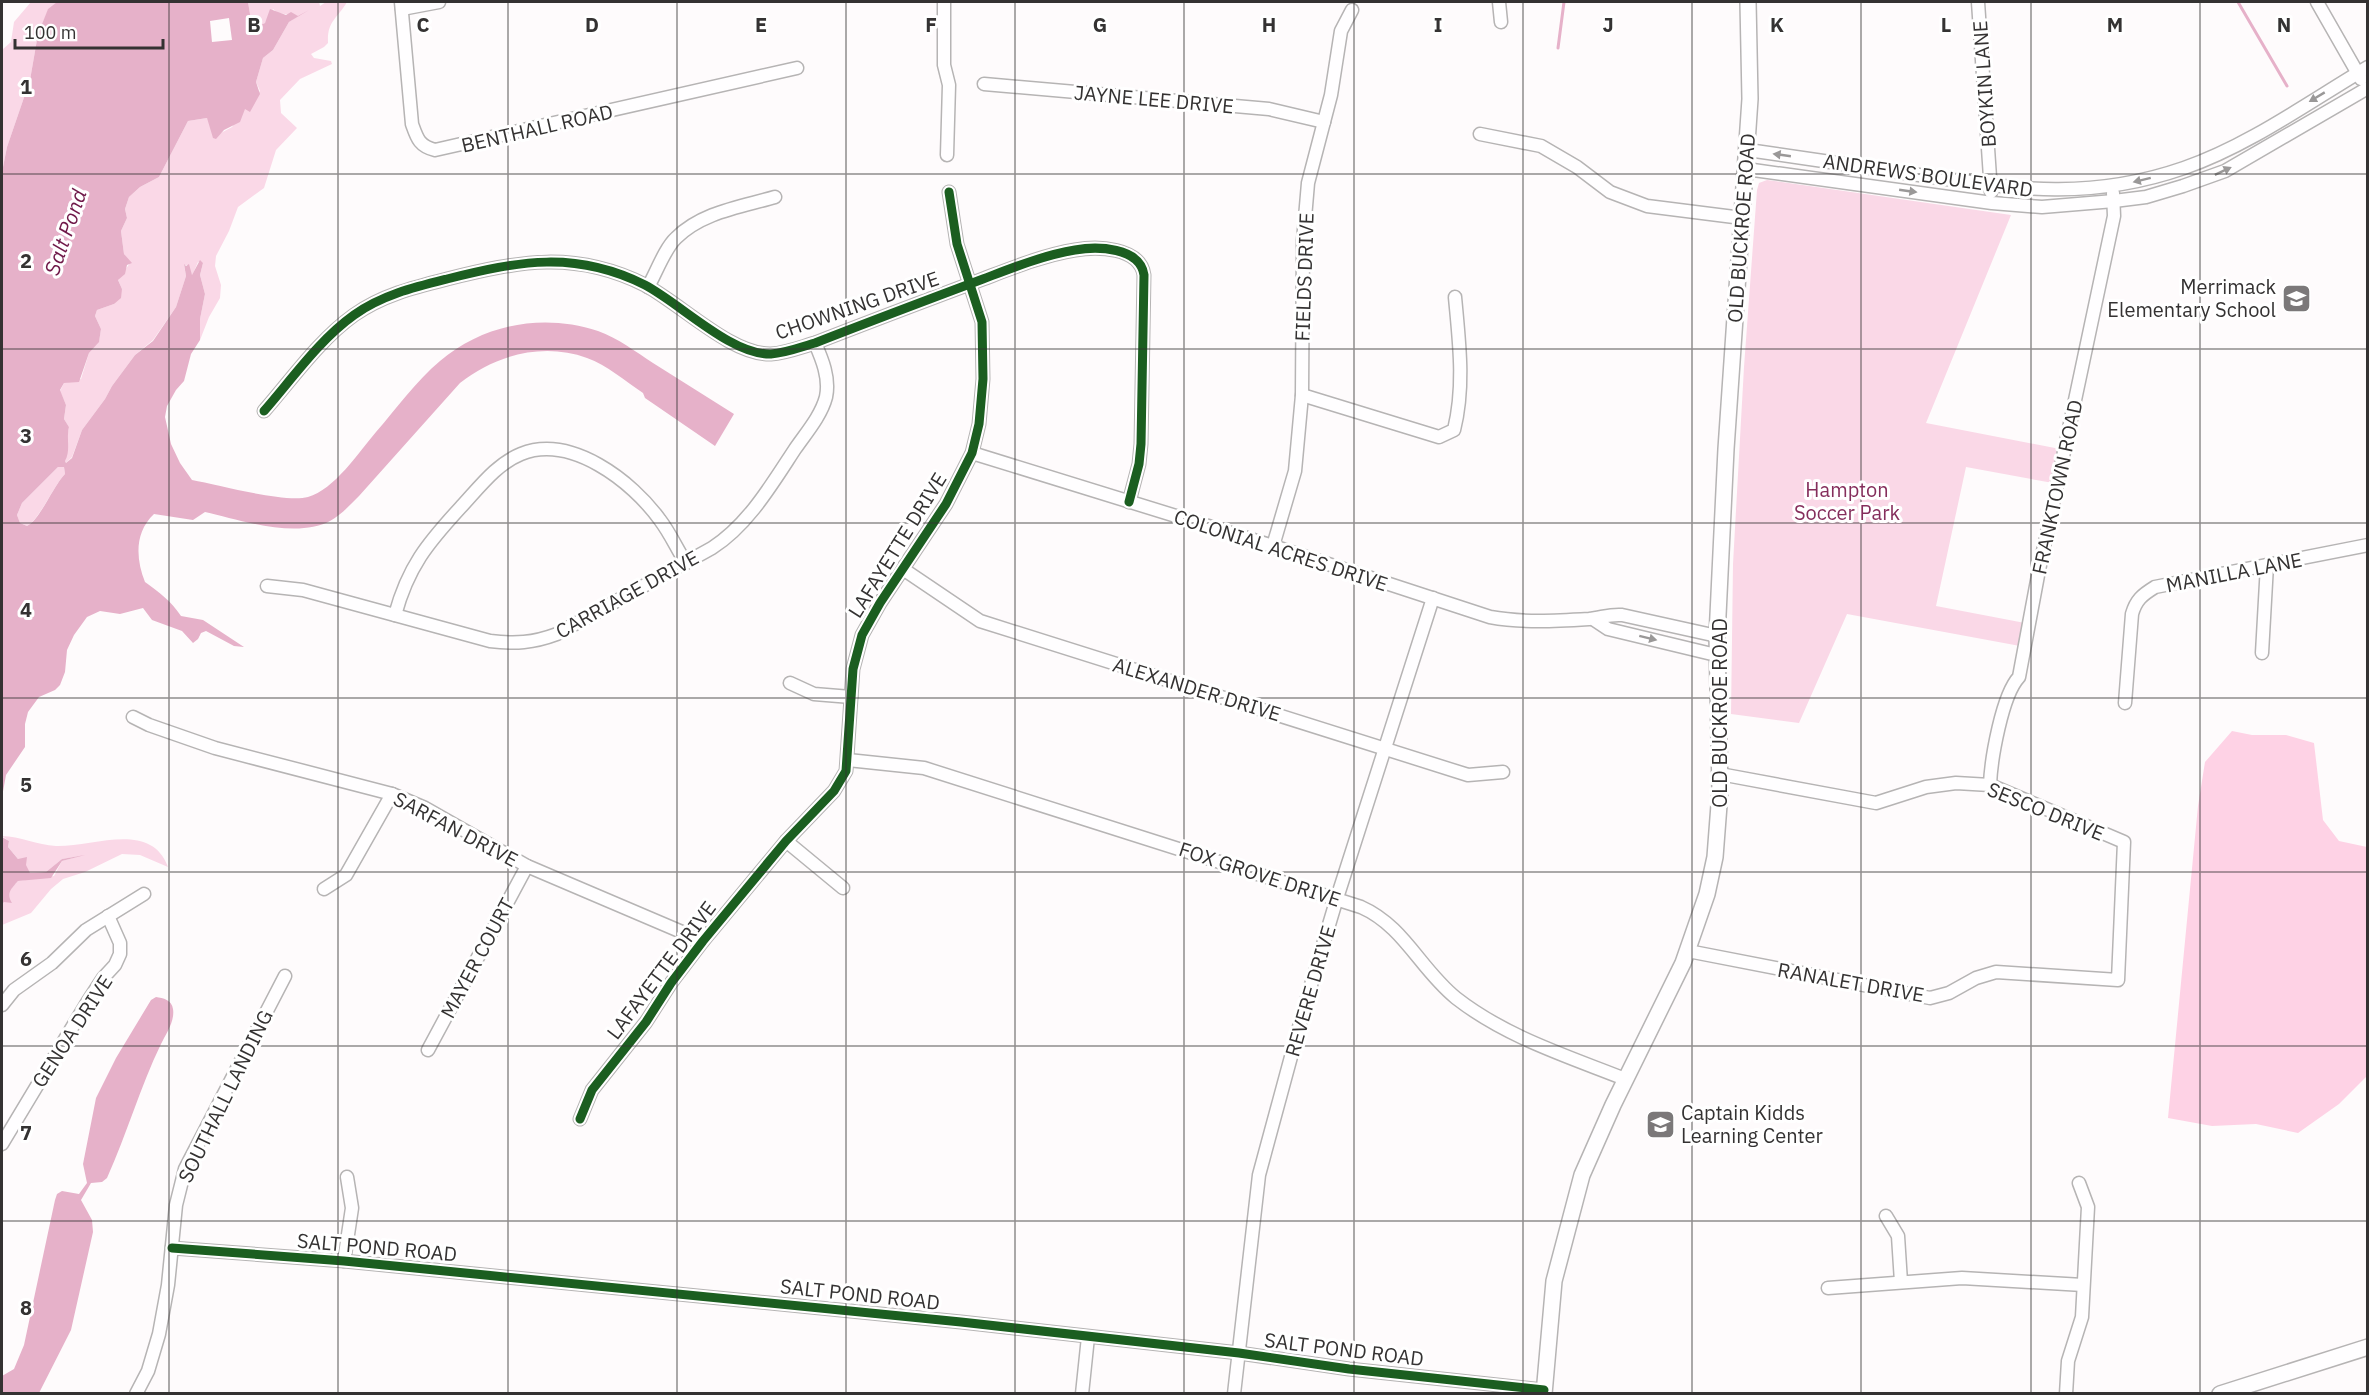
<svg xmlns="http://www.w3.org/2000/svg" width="2369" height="1395" font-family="'IBM Plex Sans',sans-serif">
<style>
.green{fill:#fad8e7}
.forest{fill:#fed2e5}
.water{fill:#e6b1c9;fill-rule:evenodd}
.pier{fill:#fefbfc}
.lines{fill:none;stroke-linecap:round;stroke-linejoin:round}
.stream{stroke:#e6b1c9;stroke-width:3}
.minor-casing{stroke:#b6b4b4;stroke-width:15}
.major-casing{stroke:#b6b4b4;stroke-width:18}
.minor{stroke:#fffeff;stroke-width:12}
.major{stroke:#fffeff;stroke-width:15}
.cycleway-casing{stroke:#fff;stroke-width:13}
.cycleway{stroke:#1b5e20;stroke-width:9}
.oneway{fill:#9a9898}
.grid{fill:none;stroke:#343232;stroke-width:1.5;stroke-opacity:0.55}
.labels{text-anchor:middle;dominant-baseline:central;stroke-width:6;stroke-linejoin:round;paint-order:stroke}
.street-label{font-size:20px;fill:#343232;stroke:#fff}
.poi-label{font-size:20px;fill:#343232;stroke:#fff;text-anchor:end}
.park-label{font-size:20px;fill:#852e5c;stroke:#fff}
.water-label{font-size:21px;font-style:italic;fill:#6f1849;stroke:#fff}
.grid-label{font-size:20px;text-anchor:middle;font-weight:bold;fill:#343232;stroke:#fff;stroke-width:6;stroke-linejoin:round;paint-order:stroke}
</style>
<rect width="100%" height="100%" fill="#fefbfc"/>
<g class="green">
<path d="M31,2H57L48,10L38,34L30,80L7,147L2,172V50L11,42L14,22Z"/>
<path d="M248,2H319L320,6L326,2H347C337,19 327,21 328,43L324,47L311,54L314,58L331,61L332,64L300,79L280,100L281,113L297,128L276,150L264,188L238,207L229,231L216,256L215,266L221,285L220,298L209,317L200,340V319L205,294L200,275L203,263L198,262L192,276L188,265H184L186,276L176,307L153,340L135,355L112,386L105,399L82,430L72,457L66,463L65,461C68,449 66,439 69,427L64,419L66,405L60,391L64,383L81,379L89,353L99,341L101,329L95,316L97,310L114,304L122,289L118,280L130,263L124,254L121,231L127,218L125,209L129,197L140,187L159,177L188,121L207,118L219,134L232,127L245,108L260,91L256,82L263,58L273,50L289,22L298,16L278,13L273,9L265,23L254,28L252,26Z"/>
<path d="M1767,180L2011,215L1926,423L2060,449L2053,483L1966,467L1936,606L2025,623L2020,646L1847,614L1799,723L1731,714L1733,564L1744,367L1757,190L1759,183Z"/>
<path d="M58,467H64L65,474C53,486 40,519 27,526L20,523L17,515L22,503Z"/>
<path d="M2,836C20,836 37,845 56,846C93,847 151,820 168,867L140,855L122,854L85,872L63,879L51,889L31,913L2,925V905L8,897L9,890L18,881L54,876L62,861L80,856L62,859L46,872L30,873L8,847L9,841Z"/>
</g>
<path class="forest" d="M2232,731L2252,735H2286L2314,743L2323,820L2339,841L2367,847V1076L2339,1104L2298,1133L2256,1124L2212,1126L2168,1118L2198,806L2205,762Z"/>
<g class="water">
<path d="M57,2H248L252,26L254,28L265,23L270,9L286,15L291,12L298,16L309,10L289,22L273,50L263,58L256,82L260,94L250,112L245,109L240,122L224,130L216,139L213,138L207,118L188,121L159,177L140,187L129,197L125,209L127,218L121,231L124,254L132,263L127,265L125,274L118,280L122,289L121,298L114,304L97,310L95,316L101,329L99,342L89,353L79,382L64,383L60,390L66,405L64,419L69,427C66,439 71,450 65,461L66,463L72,458L82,430L105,399L112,386L135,355L153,341L176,307L186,276L184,264L186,266L189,264L192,275L200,260L203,263L200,275L205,294L200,319V340L191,354L184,381L176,390L167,406L165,417L171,444L180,463L192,480C219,485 284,503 308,497C334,490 359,452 376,432C397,408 416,381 440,361C484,324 543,313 598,331C618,338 636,352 653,363C680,380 707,397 734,414L715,446L645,398L643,393C625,381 607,365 587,358C543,342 496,355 460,383L359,496C350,505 341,515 330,521C296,539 240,520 205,512L193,520L154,514C134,533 136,559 145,582C159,592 171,601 181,616L203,620L244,647L234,646L206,631L201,633L198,639L193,643L182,631L152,620L143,608L120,614L100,611L87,617L74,635L67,650L65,672L60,685L55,690L39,697L28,712L25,724V747L6,775L2,797V172L7,147L30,80L38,34L48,9ZM58,467H64L65,474C53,486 40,520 27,526L20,523L17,515L22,503Z"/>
<path d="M2,837L9,841L8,847L18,859L27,857L26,865L30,873L46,872L62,859L85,855L62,861L51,878L18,881C11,889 6,893 12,903L4,902L2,905Z"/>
<path d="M156,997C163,998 172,1000 173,1009C175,1021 166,1034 161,1044C140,1087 127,1134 107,1178L102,1182L91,1183L81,1200L92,1220L93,1232L71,1330L39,1393H2V1376L14,1369L24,1345L55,1200L57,1194L62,1191L79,1194L87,1183L83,1164L96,1098L116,1058L151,1000Z"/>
</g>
<path class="pier" d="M229,18L232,40L212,42L210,21Z"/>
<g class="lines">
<g class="stream">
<path d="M2238,2L2287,86"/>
<path d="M1558,48L1564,2"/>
</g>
<defs>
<g id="minor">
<path d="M401,2L412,124C417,138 419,146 435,150L797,68"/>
<path d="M944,2V65L949,85L947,155"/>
<path d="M1499,2L1501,22"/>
<path d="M1978,2L1991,192"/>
<path d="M2317,2L2361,79"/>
<path d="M402,9L439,2"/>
<path d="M984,84L1269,109L1324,122"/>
<path d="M1480,134L1541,146L1577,167L1610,192L1647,206L1742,218"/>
<path d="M1748,150C1805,158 1862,167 1919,175C2015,189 2089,201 2184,168C2248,146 2309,102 2368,67"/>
<path d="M1746,169L1992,203L2042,207L2114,201L2146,197L2183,186L2225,171L2368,88"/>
<path d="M648,287C656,273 665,248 676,238C702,212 741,207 775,197"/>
<path d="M1302,395L1439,437L1454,430C1465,386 1459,341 1455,297"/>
<path d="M264,411C292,379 319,340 354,315C382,295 415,287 447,279C519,261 575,250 645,285C681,304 731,355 771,354C786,353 801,347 815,343C871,321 927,300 983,279C1012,268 1044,255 1075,250C1097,246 1140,247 1144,275L1141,444L1139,464L1129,502"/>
<path d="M972,453L1273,546L1490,617C1523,623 1556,621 1589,619C1601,618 1609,614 1622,615L1717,636"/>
<path d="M1273,546L1295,471L1302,395L1303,241L1308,183L1331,95L1341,31L1352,10"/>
<path d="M903,569L980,621L1468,775L1503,772"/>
<path d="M267,586L303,590L490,641C515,644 533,643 557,634L712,548C748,525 772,484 795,449C806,433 821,416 826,397C830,378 822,359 815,343"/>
<path d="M395,615C408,567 427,544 460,508C478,489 496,464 521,454C571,434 632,481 660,520C670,533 677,549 686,563"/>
<path d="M1593,619L1608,629L1716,655"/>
<path d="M2262,653L2267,565"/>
<path d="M790,683L814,694L851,697"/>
<path d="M2125,703L2132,614C2136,600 2142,595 2155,587L2368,545"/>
<path d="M133,717L149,725L215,748L392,794L425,808L527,866L703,941"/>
<path d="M848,760L924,768L1361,907C1404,926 1420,969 1456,998C1506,1037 1567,1056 1625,1079"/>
<path d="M1990,785C1991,759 2002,695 2019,677L2039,570L2114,216L2113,193"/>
<path d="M786,841L843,888"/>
<path d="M324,889L346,875L392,794"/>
<path d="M1688,951L1930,998L1949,993L1976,978L1996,972L2118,980L2124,842L1990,785L1956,783L1926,787L1876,803L1720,774"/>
<path d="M2,1005L14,990L52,963L86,930L144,894"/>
<path d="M428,1050L527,866"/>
<path d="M580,1119L592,1090L646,1022L671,983L703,941L786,841L834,791L846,771L853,669L862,635L880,603L946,504L972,453L979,424L983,379L982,322L957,244L949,192"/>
<path d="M2,1144L88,1001L103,978L115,965L120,954V943L108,916"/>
<path d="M1886,1216L1898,1236L1901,1282"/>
<path d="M172,1248L344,1261L961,1322L1239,1353L1349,1369L1544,1390"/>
<path d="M344,1261L352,1208L347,1177"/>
<path d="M1828,1288L1962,1278L2083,1285"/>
<path d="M136,1394L148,1371L159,1334L168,1285L176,1205L185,1169L285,976"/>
<path d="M1082,1394L1088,1337"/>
<path d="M1234,1394L1259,1175L1305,1005L1337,898L1433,598"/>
<path d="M2066,1394L2068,1361L2082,1317L2088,1207L2079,1183"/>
</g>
<g id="major">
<path d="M1544,1394L1554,1281L1582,1175L1613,1105L1683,963L1707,894L1715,857L1720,792L1717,636L1726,449L1750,99L1748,2"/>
<path d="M2220,1394L2368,1347"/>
</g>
</defs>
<use href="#minor" class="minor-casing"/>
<use href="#major" class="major-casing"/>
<use href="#minor" class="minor"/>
<use href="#major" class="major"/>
<defs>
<g id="cycleway">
<path d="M264,411C292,379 319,340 354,315C382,295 415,287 447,279C519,261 575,250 645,285C681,304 731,355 771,354C786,353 801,347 815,343C871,321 927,300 983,279C1012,268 1044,255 1075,250C1097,246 1140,247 1144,275L1141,444L1139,464L1129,502"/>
<path d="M580,1119L592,1090L646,1022L671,983L703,941L786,841L834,791L846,771L853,669L862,635L880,603L946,504L972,453L979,424L983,379L982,322L957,244L949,192"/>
<path d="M172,1248L344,1261L961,1322L1239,1353L1349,1369L1544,1390"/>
</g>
</defs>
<use href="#cycleway" class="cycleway-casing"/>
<use href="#cycleway" class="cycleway"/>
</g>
<defs><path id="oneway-solid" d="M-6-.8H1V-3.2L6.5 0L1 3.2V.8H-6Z" transform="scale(1.5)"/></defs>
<g class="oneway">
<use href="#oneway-solid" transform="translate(2317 97) rotate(149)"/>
<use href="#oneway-solid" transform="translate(1782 155) rotate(-172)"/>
<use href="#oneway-solid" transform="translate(2223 171) rotate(-25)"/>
<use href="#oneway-solid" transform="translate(2142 180) rotate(166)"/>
<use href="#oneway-solid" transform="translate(1908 191) rotate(8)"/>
<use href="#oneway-solid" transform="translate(1648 638) rotate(14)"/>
</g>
<path class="grid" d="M169,2V1394M338,2V1394M508,2V1394M677,2V1394M846,2V1394M1015,2V1394M1184,2V1394M1354,2V1394M1523,2V1394M1692,2V1394M1861,2V1394M2031,2V1394M2200,2V1394M2,174H2368M2,349H2368M2,523H2368M2,698H2368M2,872H2368M2,1046H2368M2,1221H2368"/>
<defs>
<symbol id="school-square" viewBox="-11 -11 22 22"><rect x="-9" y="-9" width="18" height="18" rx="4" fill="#7b7879" stroke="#fff"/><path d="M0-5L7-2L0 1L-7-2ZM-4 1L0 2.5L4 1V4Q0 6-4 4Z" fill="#fff"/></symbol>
</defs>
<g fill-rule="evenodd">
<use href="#school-square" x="2280" y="282" width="33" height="33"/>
<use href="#school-square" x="1644" y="1108" width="33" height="33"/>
</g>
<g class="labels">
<g class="street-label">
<text transform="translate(1984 84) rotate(-94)">BOYKIN LANE</text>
<text transform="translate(1154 99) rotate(5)">JAYNE LEE DRIVE</text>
<text transform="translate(537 128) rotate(-13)">BENTHALL ROAD</text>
<text transform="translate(1928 175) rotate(8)">ANDREWS BOULEVARD</text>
<text transform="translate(1741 228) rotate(-86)">OLD BUCKROE ROAD</text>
<text transform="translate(1304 277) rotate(-88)">FIELDS DRIVE</text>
<text transform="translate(857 305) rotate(-19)">CHOWNING DRIVE</text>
<text transform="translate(2057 487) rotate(-78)">FRANKTOWN ROAD</text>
<text transform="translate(897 545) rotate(-58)">LAFAYETTE DRIVE</text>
<text transform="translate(1281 550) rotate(18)">COLONIAL ACRES DRIVE</text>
<text transform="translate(2234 572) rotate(-11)">MANILLA LANE</text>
<text transform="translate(627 594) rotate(-29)">CARRIAGE DRIVE</text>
<text transform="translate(1197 689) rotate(17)">ALEXANDER DRIVE</text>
<text transform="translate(1719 713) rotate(-90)">OLD BUCKROE ROAD</text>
<text transform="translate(2046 811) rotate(22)">SESCO DRIVE</text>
<text transform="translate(456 829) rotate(28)">SARFAN DRIVE</text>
<text transform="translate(1260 874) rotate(18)">FOX GROVE DRIVE</text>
<text transform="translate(477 958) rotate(-62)">MAYER COURT</text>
<text transform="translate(661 970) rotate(-53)">LAFAYETTE DRIVE</text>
<text transform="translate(1851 982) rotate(10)">RANALET DRIVE</text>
<text transform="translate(1310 991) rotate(-74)">REVERE DRIVE</text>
<text transform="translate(72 1031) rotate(-57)">GENOA DRIVE</text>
<text transform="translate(225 1096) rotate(-64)">SOUTHALL LANDING</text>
<text transform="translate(377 1247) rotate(5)">SALT POND ROAD</text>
<text transform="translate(860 1294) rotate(6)">SALT POND ROAD</text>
<text transform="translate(1344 1349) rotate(7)">SALT POND ROAD</text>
</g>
<g class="poi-label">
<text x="2276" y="286">Merrimack<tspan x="2276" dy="23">Elementary School</tspan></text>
<text x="1681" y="1112" text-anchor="start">Captain Kidds<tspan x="1681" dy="23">Learning Center</tspan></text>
</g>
<g class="park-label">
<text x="1847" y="489">Hampton<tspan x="1847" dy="23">Soccer Park</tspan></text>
</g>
<g class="water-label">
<text transform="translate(65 232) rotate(-71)">Salt Pond</text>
</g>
</g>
<g class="grid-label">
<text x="254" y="32">B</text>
<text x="423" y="32">C</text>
<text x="592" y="32">D</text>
<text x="761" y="32">E</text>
<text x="931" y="32">F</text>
<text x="1100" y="32">G</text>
<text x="1269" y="32">H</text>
<text x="1438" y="32">I</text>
<text x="1608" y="32">J</text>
<text x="1777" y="32">K</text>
<text x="1946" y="32">L</text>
<text x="2115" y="32">M</text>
<text x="2284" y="32">N</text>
<text x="26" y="94">1</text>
<text x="26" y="268">2</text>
<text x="26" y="443">3</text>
<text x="26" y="617">4</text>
<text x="26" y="792">5</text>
<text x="26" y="966">6</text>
<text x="26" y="1140">7</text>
<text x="26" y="1315">8</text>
</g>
<rect width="2369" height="1395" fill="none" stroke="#343232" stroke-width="6"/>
<path d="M15 39v9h148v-9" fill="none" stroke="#343232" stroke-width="3"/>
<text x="24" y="39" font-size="18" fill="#343232" stroke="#ffffff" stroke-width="4.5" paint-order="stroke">100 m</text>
</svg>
